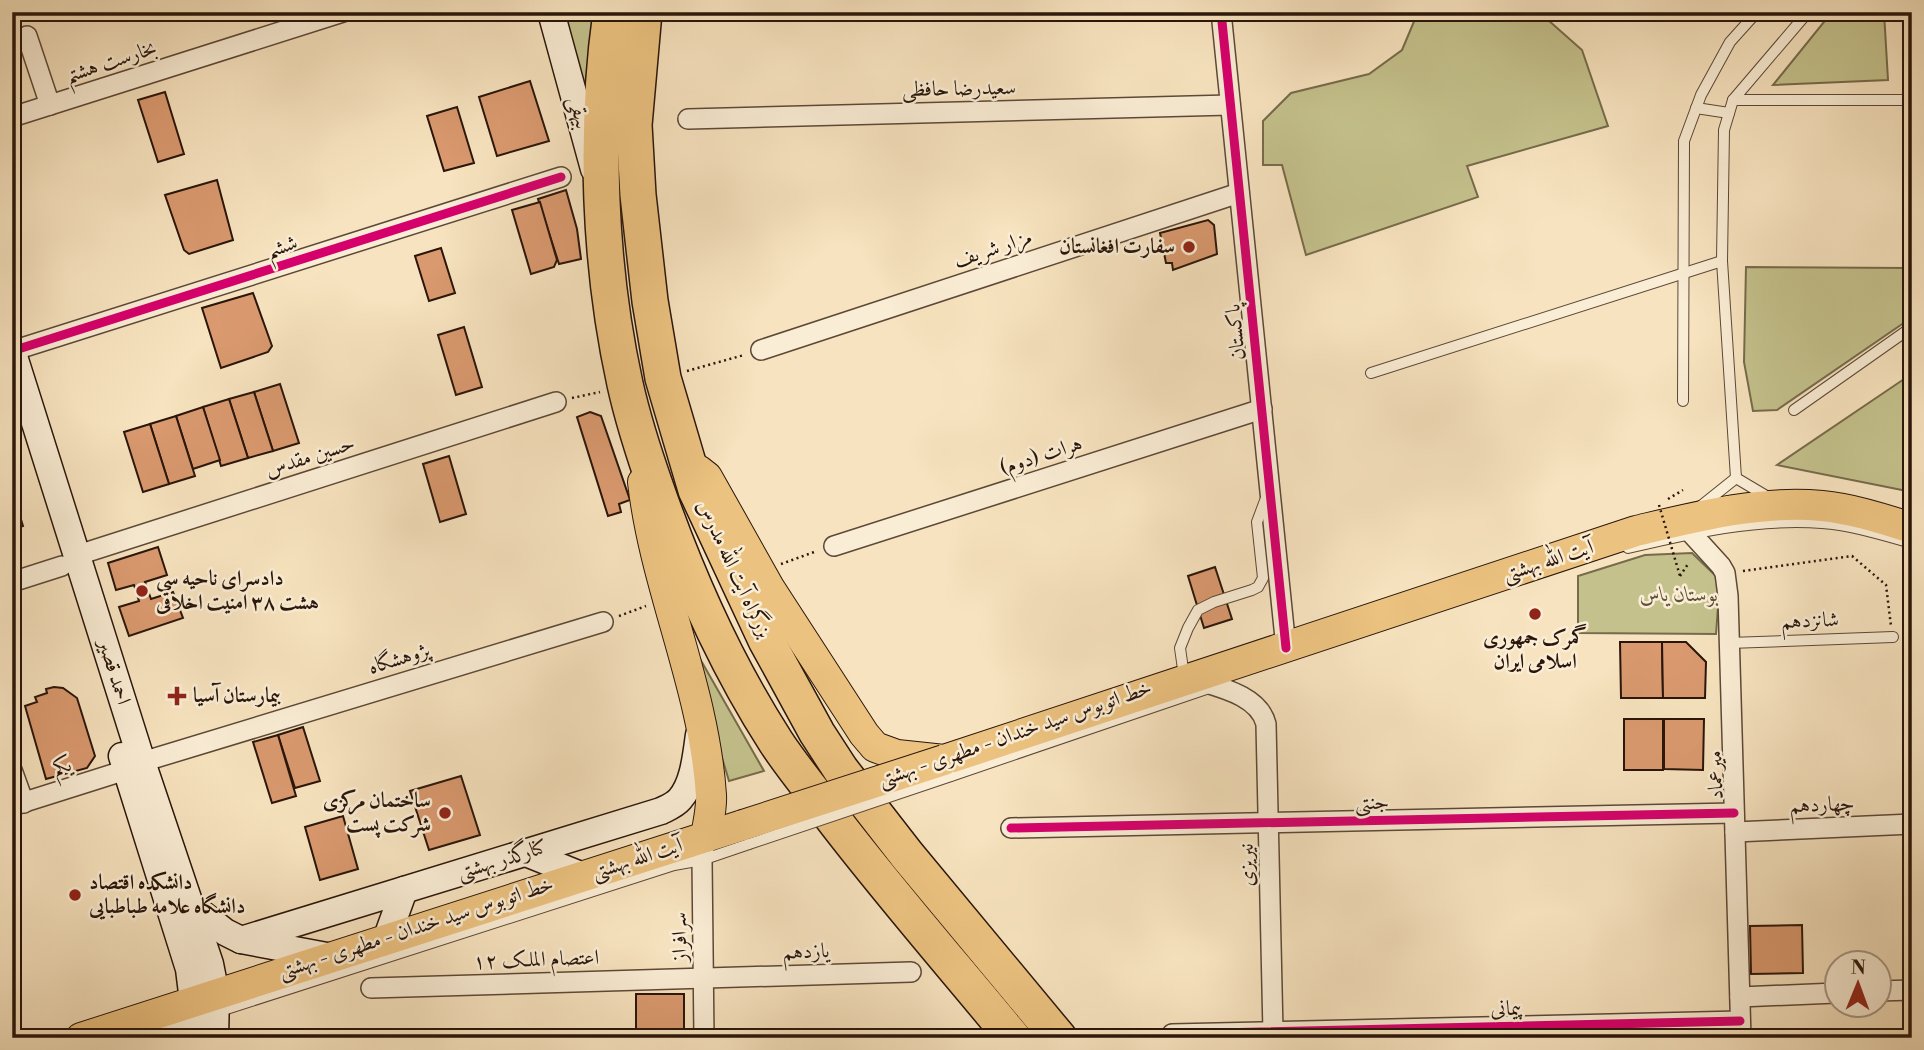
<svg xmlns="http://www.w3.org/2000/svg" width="1924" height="1050" font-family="'Libre Bodoni',Amiri,serif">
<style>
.green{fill:#c4c18c;stroke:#766b4b;stroke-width:2}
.building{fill:#da996f;stroke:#29150a;stroke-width:2}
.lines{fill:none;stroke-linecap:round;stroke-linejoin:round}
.lane-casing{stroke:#5c4837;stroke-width:12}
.street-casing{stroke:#5c4837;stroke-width:22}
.secondary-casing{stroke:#29150a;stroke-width:29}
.primary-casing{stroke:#29150a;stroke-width:32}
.highway-casing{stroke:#29150a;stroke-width:38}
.path{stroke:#29150a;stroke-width:2.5;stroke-dasharray:2 3.5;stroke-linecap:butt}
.lane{stroke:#faedd5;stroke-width:10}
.street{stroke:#faedd5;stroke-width:19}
.secondary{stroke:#faedd5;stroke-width:26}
.primary{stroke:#ecc280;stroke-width:30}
.highway{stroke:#ecc280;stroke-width:35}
.lane-bridge-casing{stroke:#5c4837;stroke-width:12;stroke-linecap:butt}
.primary-bridge-casing{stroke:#29150a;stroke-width:32;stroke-linecap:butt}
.path-bridge{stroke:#29150a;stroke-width:2.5;stroke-dasharray:2 3.5;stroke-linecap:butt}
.lane-bridge{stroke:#faedd5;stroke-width:10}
.primary-bridge{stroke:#ecc280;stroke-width:30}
.cycleway-casing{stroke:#faedd5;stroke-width:13}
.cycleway{stroke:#d6006c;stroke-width:9}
.poi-dot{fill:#8f2418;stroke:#faedd5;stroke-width:2.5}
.labels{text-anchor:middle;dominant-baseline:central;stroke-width:5;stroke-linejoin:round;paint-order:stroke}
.street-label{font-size:21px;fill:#29150a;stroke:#faedd5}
.poi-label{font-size:21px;font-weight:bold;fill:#29150a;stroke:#faedd5;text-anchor:start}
.park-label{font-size:21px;font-style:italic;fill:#5f5138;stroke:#faedd5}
</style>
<rect width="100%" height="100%" fill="#f7e3bf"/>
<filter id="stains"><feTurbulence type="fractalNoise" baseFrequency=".00286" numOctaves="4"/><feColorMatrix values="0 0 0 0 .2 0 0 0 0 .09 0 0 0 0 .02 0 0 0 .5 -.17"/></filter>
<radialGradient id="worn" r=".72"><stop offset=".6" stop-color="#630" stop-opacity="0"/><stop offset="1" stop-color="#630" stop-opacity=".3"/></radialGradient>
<g class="green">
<path d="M561,12H596L587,121Z"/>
<path d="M1418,12H1539L1582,50L1608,126L1467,166L1478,197L1306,255L1282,165H1263V121L1291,93L1369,74L1402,50Z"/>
<path d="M1832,12H1884L1888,80L1773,85Z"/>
<path d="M1746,267L1909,268L1908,320L1777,410L1753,411L1744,362Z"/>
<path d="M1910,375L1912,492L1777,465Z"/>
<path d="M1692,553L1720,580L1716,634L1578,633V576L1645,555Z"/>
<path d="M687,641L691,643L764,771L729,781Z"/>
</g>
<g class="building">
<path d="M143,12H162L149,17Z"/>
<path d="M530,81L549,141L497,156L479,97Z"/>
<path d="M165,92L184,154L158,162L138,100Z"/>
<path d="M457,107L474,163L444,171L427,116Z"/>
<path d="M217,180L233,240L189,254L184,250L165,195Z"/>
<path d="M566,190L577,229L581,259L559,264L538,199Z"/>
<path d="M540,202L557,260L554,267L531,274L512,210Z"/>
<path d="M1208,220L1214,225L1217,254L1173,270L1172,263H1166L1160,233Z"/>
<path d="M441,248L455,293L429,301L415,256Z"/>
<path d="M253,293L272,346L268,352L221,368L202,308Z"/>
<path d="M464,327L482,387L456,395L438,335Z"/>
<path d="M280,384L299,443L273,451L254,392Z"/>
<path d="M254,392L273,451L248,458L229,399Z"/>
<path d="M229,399L248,458L221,466L203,407Z"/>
<path d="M203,407L220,460L193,469L176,416Z"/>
<path d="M590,412L601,416L630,500L619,504L621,512L608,516L577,417Z"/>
<path d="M176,416L195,476L169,484L150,424Z"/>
<path d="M150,424L169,484L143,492L124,432Z"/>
<path d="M449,456L466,514L440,522L423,464Z"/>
<path d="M12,490L23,526L12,529Z"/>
<path d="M158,547L167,575L145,582L151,599L173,592L183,618L129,636L119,607L139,601L134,585L116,590L108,563Z"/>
<path d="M1215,567L1232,619L1204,628L1188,576Z"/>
<path d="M1620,642H1662L1663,698H1621Z"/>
<path d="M1662,642H1686L1706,662L1705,698H1663Z"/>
<path d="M54,687L63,688L77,698L95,756L87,768L46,779L25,706L37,702L35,697L47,693L46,689Z"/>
<rect x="1624" y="719" width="39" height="51"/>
<path d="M1664,719H1704L1703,770L1664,769Z"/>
<path d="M303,727L320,781L295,788L278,735Z"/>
<path d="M278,735L296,796L272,803L253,742Z"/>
<path d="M461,776L480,835L429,850L410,791Z"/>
<path d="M343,816L358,869L320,880L305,827Z"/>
<path d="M1802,925L1803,973L1751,974L1750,926Z"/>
<rect x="636" y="994" width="48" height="44"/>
<rect x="1691" y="1036" width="28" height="2"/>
</g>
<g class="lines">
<defs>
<g id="lane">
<path d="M1910,12L1912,75"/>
<path d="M1733,100H1912"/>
<path d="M1696,108L1729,113"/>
<path d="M1722,261L1724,130L1733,100L1808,12"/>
<path d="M1371,373L1722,261L1736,478"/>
<path d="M1683,401L1684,141L1701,95L1730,42L1757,12"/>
<path d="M1794,410L1912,327"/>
<path d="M1736,478L1768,497"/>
<path d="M1701,506L1736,478"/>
<path d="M1628,548C1691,533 1757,518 1822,523C1852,525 1883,535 1912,543"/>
<path d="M1729,643L1893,637"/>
<path d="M1184,676L1180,648L1188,628L1198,610L1214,602L1252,590L1258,587L1263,578L1257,522L1266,498"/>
<path d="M951,776L1212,687"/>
<path d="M217,1012L674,865L702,860L749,844"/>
<path d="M137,1038L193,1019"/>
</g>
<g id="street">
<path d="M1221,12L1286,648"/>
<path d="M27,36L50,105"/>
<path d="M12,117L343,12"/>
<path d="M688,119L1230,105"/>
<path d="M761,350L1239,193"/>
<path d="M12,351L561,177"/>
<path d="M1684,520L1691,533L1721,566L1725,573L1728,596L1741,1038"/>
<path d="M834,546L1262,409"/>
<path d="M78,555L556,402"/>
<path d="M12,582L62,566"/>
<path d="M1193,679C1218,687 1259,695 1266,724L1273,1032"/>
<path d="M142,762L603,622"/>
<path d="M12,770L24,803"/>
<path d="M12,806L126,770"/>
<path d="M1011,828L1734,813"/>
<path d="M1735,832L1912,824"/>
<path d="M371,988L911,972"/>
<path d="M1878,991L1912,990"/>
<path d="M1740,997L1836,993"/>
<path d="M1172,1034L1740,1021"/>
<path d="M704,1038L702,860L706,837"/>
</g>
<g id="secondary">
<path d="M551,12L594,169"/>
<path d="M12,350L142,762L210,964L216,994L215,1038"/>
<path d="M122,756L189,969L193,1001L194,1038"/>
<path d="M526,853L583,876"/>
<path d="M192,906L225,932L241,940L332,957"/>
<path d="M241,940L661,811C667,808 675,805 680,799C694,783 696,755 699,735"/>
<path d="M386,940L404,890"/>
</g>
<g id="primary">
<path d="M698,470L707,477L770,589L864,734L875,747L897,755L944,760L1636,531C1695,517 1760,500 1822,506C1853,509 1883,519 1912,528"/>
<path d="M643,482C655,588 704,687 711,795C712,808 708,823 706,837"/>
<path d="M81,1038L743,825"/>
</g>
<g id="highway">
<path d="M611,12C594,133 599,265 625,384C633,420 644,454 656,488C687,577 725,663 776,742C793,768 813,791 831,816C889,892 952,964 1013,1038"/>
<path d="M644,12L634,125L638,195L650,301L663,378L696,490L766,640L817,733L841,770L907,855L1059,1038"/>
</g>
</defs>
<use href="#lane" class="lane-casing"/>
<use href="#street" class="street-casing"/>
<use href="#secondary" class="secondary-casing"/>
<use href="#primary" class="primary-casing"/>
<use href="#highway" class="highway-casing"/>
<g class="path">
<path d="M687,371L744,355"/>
<path d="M572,398L600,392"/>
<path d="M1668,499L1683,490"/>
<path d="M781,564L817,551"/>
<path d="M1743,571L1852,556L1886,585L1891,626"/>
<path d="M1680,576L1688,564"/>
<path d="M619,616L646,606"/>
</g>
<use href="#lane" class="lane"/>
<use href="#street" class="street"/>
<use href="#secondary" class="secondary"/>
<use href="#primary" class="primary"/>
<use href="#highway" class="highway"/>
<defs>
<path id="lane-bridge" d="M749,844L951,776"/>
<path id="primary-bridge" d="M743,825L944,760"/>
</defs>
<use href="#lane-bridge" class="lane-bridge-casing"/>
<use href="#primary-bridge" class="primary-bridge-casing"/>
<path class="path-bridge" d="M1659,505L1680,576"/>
<use href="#lane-bridge" class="lane-bridge"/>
<use href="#primary-bridge" class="primary-bridge"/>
<defs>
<g id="cycleway">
<path d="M1221,12L1286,648"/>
<path d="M12,351L561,177"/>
<path d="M1011,828L1734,813"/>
<path d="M1172,1034L1740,1021"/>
</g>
</defs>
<use href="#cycleway" class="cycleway-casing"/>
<use href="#cycleway" class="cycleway"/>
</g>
<g class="poi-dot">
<circle cx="1189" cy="247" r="7"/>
<circle cx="142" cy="591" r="7"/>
<circle cx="1535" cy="614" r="7"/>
<path d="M173.5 685.5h7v7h7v7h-7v7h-7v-7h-7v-7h7z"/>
<circle cx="445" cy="813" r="7"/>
<circle cx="75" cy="895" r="7"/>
</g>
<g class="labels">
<g class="street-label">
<text transform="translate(111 62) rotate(-18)">بخارست هشتم</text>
<text transform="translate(959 89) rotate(-1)">سعیدرضا حافظی</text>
<text transform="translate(579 113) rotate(76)">بیهقی</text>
<text transform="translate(282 247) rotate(-18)">ششم</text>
<text transform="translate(993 249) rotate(-18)">مزار شریف</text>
<text transform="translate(1236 332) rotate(-96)">پاکستان</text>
<text transform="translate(1041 456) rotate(-18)">هرات (دوم)</text>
<text transform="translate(310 457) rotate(-18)">حسین مقدس</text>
<text transform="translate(1548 561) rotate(-18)">آیت الله بهشتی</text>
<text transform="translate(734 569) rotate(65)">بزرگراه آیت الله مدرس</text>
<text transform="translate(1810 621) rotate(-2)">شانزدهم</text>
<text transform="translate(399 659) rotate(-17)">پژوهشگاه</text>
<text transform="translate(114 672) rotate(73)">احمد قصیر</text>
<text transform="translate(1015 734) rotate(-19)">خط اتوبوس سید خندان - مطهری - بهشتی</text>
<text transform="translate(62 767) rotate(-18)">یکم</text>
<text transform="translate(1716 775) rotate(-92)">میرعماد</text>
<text transform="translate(1372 803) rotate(-1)">جنتی</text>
<text transform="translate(1822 805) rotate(-2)">چهاردهم</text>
<text transform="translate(637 859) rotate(-18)">آیت الله بهشتی</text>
<text transform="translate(502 860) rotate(-17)">کنارگذر بهشتی</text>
<text transform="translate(1247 865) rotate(-91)">نیریزی</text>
<text transform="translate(416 928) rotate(-18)">خط اتوبوس سید خندان - مطهری - بهشتی</text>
<text transform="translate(680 937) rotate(-91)">سرافراز</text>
<text transform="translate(806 952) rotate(-2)">یازدهم</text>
<text transform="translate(536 960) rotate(-2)">اعتصام الملک ۱۲</text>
<text transform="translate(1506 1009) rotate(-1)">پیمانی</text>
</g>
<g class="poi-label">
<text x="1175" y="247" text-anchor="end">سفارت افغانستان</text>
<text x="156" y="579">دادسرای ناحیه سی<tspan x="156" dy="24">هشت ۳۸ امنیت اخلاقی</tspan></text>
<text x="1535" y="638" text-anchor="middle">گمرک جمهوری<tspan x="1535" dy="24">اسلامی ایران</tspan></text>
<text x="193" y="696">بیمارستان آسیا</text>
<text x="431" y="801" text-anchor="end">ساختمان مرکزی<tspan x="431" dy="24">شرکت پست</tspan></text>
<text x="89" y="883">دانشکده اقتصاد<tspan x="89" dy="24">دانشگاه علامه طباطبایی</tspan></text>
</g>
<g class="park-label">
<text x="1679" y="595">بوستان یاس</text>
</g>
</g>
<rect width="1924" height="1050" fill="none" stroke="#f7e3bf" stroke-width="42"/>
<rect x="14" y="14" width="1896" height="1022" fill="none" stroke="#29150a" stroke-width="3.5"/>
<rect x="21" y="21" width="1882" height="1008" fill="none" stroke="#29150a" stroke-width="2"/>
<g transform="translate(1858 984) rotate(1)"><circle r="33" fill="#faedd5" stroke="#a69784" stroke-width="2"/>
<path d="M0-5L12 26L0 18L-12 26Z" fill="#8f2418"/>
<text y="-10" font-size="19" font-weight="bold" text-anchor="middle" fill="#29150a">N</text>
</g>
<rect width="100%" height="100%" filter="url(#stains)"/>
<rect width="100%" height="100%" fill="url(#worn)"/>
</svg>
